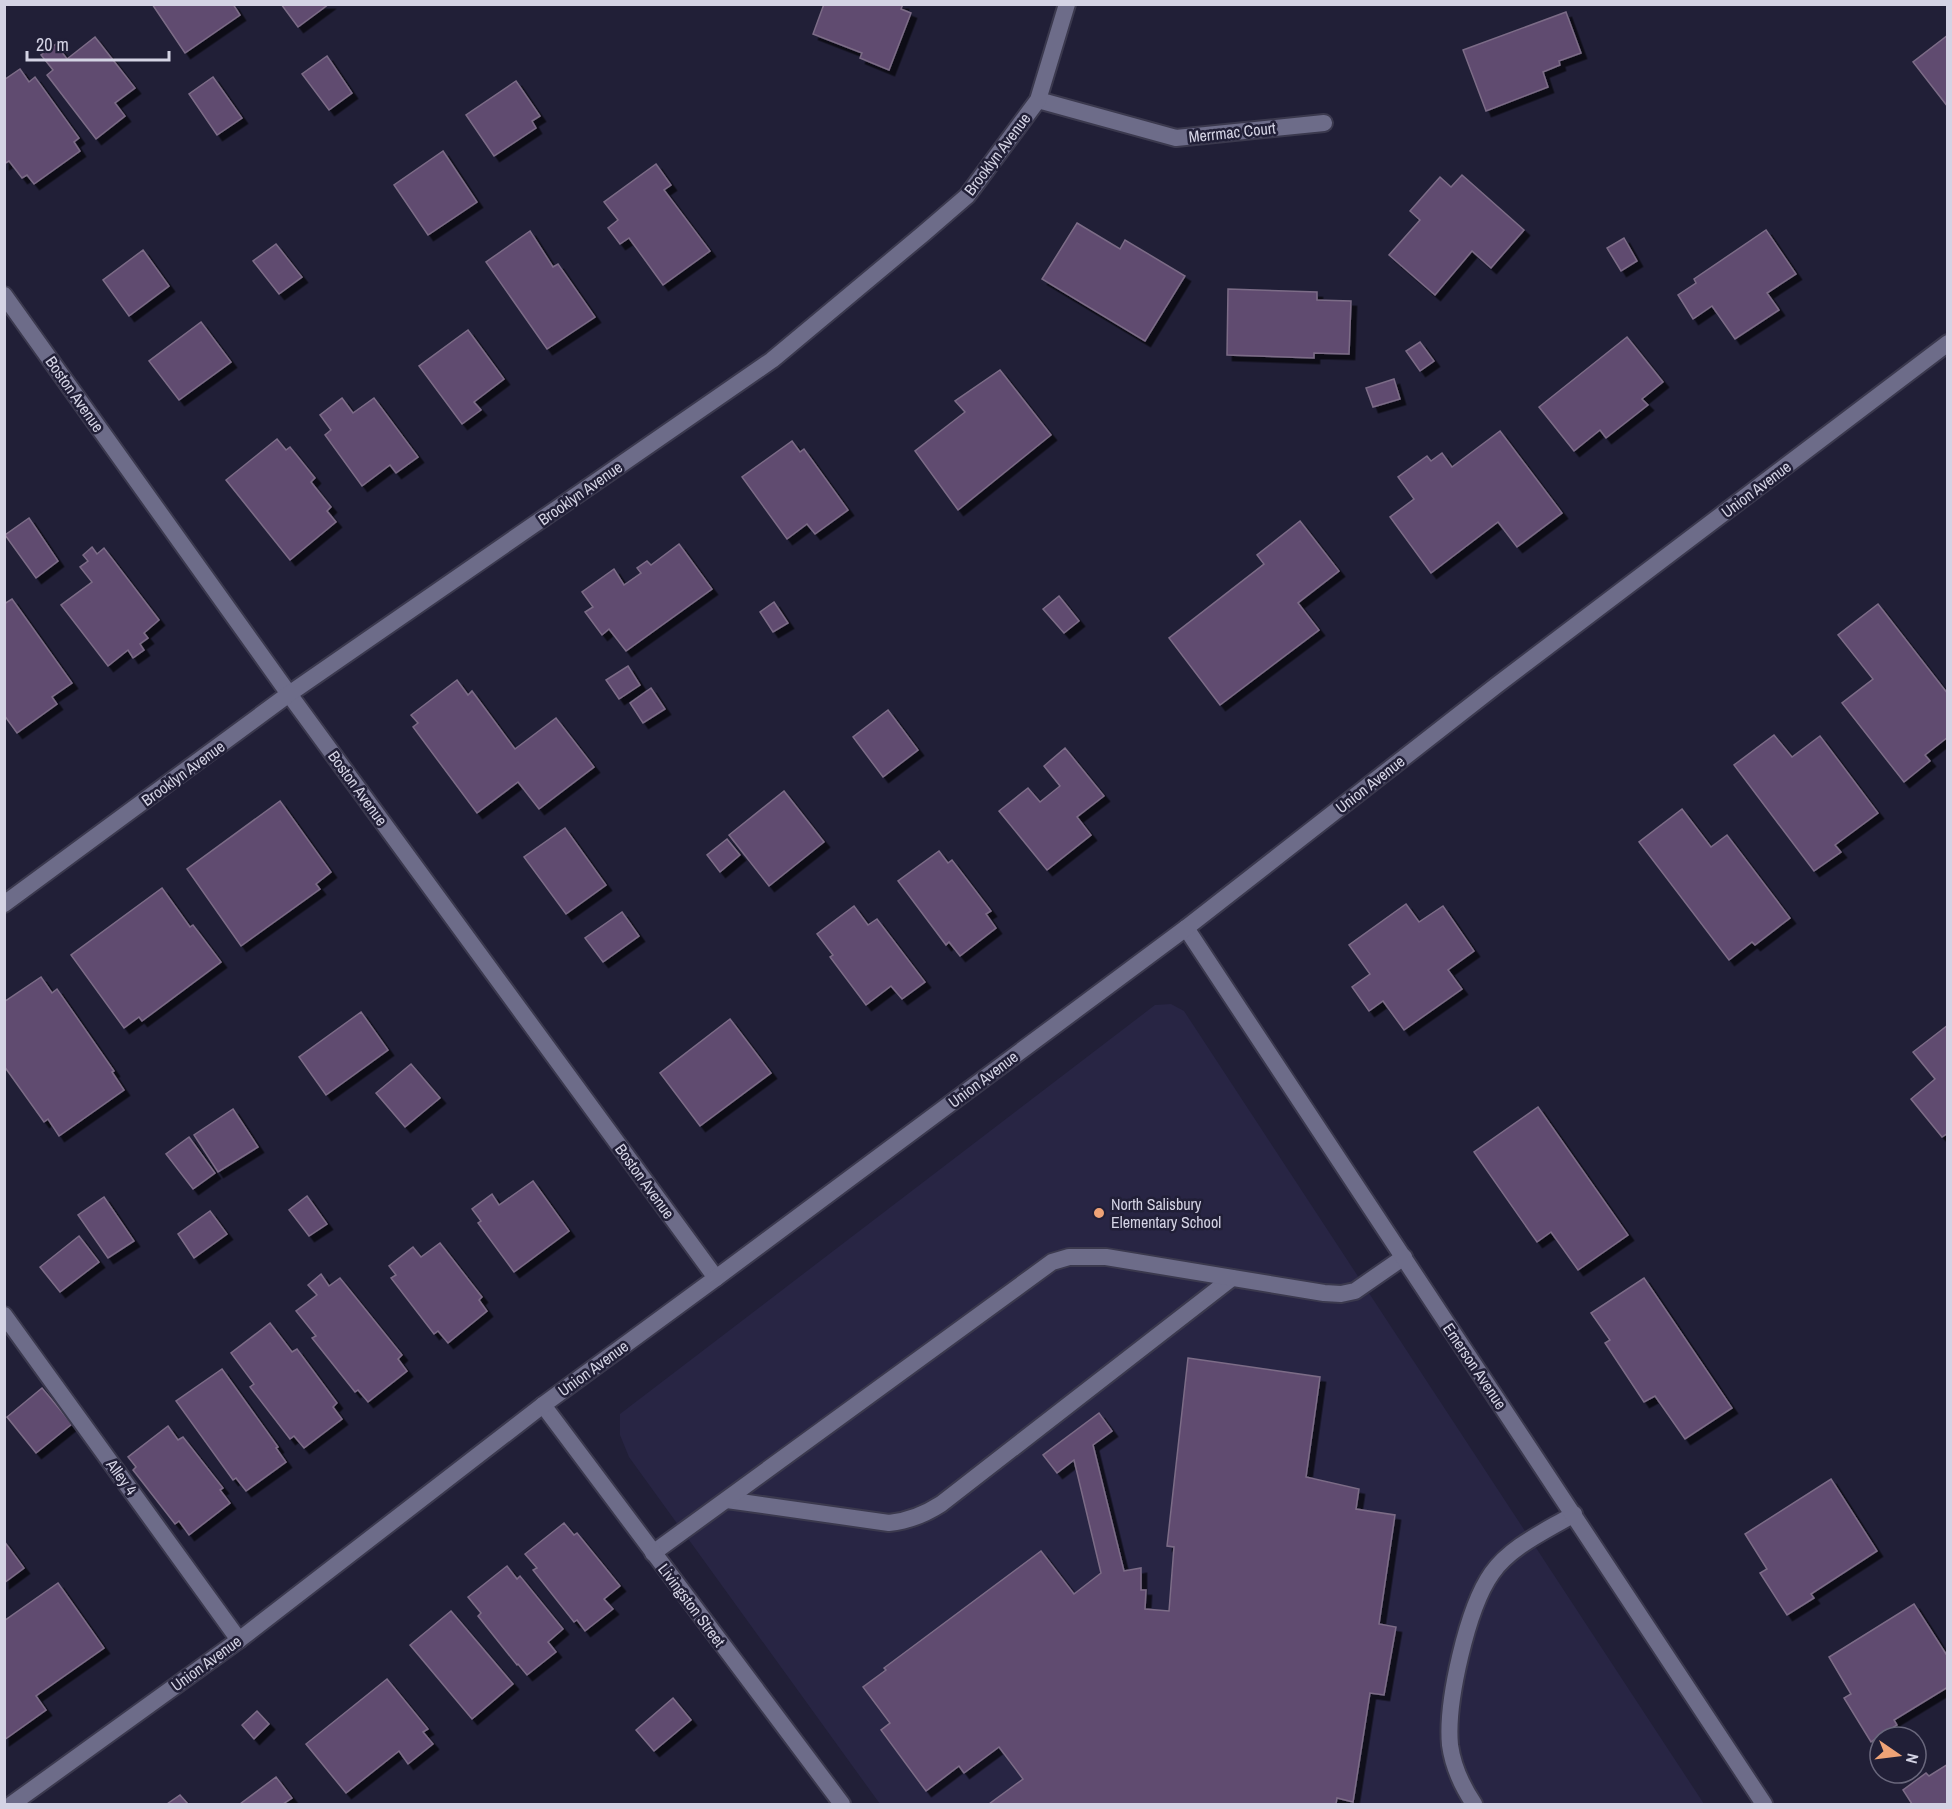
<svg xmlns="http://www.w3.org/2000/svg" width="1952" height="1809" font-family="'Archivo Narrow',sans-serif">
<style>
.built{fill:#282544}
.building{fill:#614b70;stroke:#7c6c87;stroke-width:1.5;filter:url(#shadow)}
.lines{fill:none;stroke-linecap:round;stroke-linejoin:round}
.service-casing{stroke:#3b394e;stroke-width:20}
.minor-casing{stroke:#3b394e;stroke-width:20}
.service{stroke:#6d6c89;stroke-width:16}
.minor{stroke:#6d6c89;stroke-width:16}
.poi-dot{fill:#efa377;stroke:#211f37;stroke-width:2}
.labels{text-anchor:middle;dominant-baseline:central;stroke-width:5;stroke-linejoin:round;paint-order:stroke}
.street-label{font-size:16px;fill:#d4d3e4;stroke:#211f37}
.poi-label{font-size:16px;fill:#d4d3e4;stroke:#211f37;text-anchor:start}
</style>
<defs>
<filter id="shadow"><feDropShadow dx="5.5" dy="5.5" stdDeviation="0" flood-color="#0009"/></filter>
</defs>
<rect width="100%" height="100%" fill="#211f37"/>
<path class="built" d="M1171,1004L1184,1011L1704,1804H880L629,1457L620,1435V1414L1155,1005Z"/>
<g class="building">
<path d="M152,4H233L240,15L185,53Z"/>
<path d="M281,4H329L298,27Z"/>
<path d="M824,4H903L901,9L911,13L889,70L860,58L862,53L813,34Z"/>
<path d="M1566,12L1581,53L1559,61L1560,65L1543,72L1548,87L1486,111L1463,50Z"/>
<path d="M1948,35V107L1913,62Z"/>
<path d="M95,37L135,88L115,103L125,116L96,139L47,75L53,70L41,55L56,44L67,59Z"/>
<path d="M327,56L352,93L329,110L302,74Z"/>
<path d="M20,69L29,82L35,77L79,138L74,142L80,151L34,184L27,175L22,178L9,161L4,164V80Z"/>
<path d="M213,77L242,118L217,135L189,94Z"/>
<path d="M516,81L540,116L532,121L536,128L494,156L466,115Z"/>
<path d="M443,151L477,202L428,235L394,185Z"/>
<path d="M656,164L671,185L664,190L710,251L663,285L629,238L620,244L608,228L618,220L604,202Z"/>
<path d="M1462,175L1524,230L1491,268L1472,251L1435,295L1389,255L1420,220L1410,211L1440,177L1451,187Z"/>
<path d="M1077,223L1120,249L1125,240L1185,276L1145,341L1042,279Z"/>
<path d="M1766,230L1796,274L1767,293L1779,310L1735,339L1712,306L1693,319L1678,295L1696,283L1694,279Z"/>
<path d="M530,231L553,267L558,264L595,317L547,349L486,262Z"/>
<path d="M1624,238L1637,261L1621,271L1607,248Z"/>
<path d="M276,244L302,277L279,294L253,261Z"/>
<path d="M143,250L169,286L129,316L103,280Z"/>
<path d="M1228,289L1317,292V300L1351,301L1349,354L1314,353V358L1227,355Z"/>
<path d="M201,322L231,362L179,400L149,361Z"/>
<path d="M468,330L504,379L474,402L481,410L462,424L419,366Z"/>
<path d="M1627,337L1663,382L1642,399L1648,405L1606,438L1600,430L1574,451L1539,407Z"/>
<path d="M1420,342L1434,361L1420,371L1406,351Z"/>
<path d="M1000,370L1051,435L958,510L915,451L965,412L955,401Z"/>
<path d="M1394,379L1400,399L1373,407L1366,388Z"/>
<path d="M342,398L353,413L374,398L418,457L396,473L390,465L362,486L325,435L331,430L320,415Z"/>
<path d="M1500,431L1562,513L1517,547L1498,522L1431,573L1390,517L1414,499L1398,477L1427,456L1431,461L1442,453L1452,467Z"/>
<path d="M277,439L286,450L290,447L315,478L311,482L331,507L327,511L336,522L290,560L226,480Z"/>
<path d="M792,441L800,452L804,449L848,510L815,534L807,524L787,539L742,477Z"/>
<path d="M29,518L58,561L36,578L5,535Z"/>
<path d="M1300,521L1339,571L1298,603L1319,630L1220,705L1169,638L1264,564L1257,555Z"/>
<path d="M679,544L712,589L626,651L609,629L602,635L585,612L593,607L582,592L614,569L624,585L641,573L637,568L647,561L651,565Z"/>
<path d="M92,547L97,554L104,548L159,620L144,633L148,638L140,644L144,650L133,658L128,650L108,666L61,605L92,582L80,567L88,561L83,555Z"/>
<path d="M1059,596L1079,621L1064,633L1043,609Z"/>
<path d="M12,599L72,683L52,697L57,704L17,733L4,715V604Z"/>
<path d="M774,602L788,623L773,632L760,612Z"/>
<path d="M1878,604L1948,694V737L1925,755L1930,761L1904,782L1842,703L1873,679L1838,635Z"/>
<path d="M628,666L640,685L619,699L606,680Z"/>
<path d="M457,680L468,695L472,691L515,749L556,718L594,767L539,809L518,782L477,813L413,727L418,723L411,715Z"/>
<path d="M651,688L665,709L643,723L630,703Z"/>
<path d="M888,710L918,750L883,777L853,737Z"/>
<path d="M1774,735L1792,757L1820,736L1878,813L1835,845L1841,852L1814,871L1734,765Z"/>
<path d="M1065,748L1104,796L1077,817L1091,835L1047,870L999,811L1028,788L1040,802L1060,786L1044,766Z"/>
<path d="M784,791L824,842L769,886L729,835Z"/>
<path d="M280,801L331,872L316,884L320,889L241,946L187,869Z"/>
<path d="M1682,809L1711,847L1727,835L1790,918L1755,945L1752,942L1729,960L1639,842Z"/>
<path d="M565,828L606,885L566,914L524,857Z"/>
<path d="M727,839L740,855L720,872L707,855Z"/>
<path d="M939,851L948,863L952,860L991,911L986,914L996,928L960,956L949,942L946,945L898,881Z"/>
<path d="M162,888L190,927L193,925L221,962L142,1021L139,1017L124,1028L71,955Z"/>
<path d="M1406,904L1419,922L1443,906L1474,951L1448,970L1462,989L1404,1030L1383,1001L1369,1011L1352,987L1370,974L1349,945Z"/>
<path d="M854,906L868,925L877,919L925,982L902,999L891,986L866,1005L830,957L833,955L817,934Z"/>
<path d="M622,912L639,936L603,962L585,938Z"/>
<path d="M41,977L52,993L57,989L114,1071L112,1072L124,1090L59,1136L48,1119L44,1122L4,1066V1002Z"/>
<path d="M361,1012L388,1050L326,1095L299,1057Z"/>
<path d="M730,1019L771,1073L700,1126L660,1073Z"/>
<path d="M1948,1025V1133L1942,1137L1911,1099L1935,1079L1913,1052Z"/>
<path d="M411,1064L440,1098L405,1127L376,1093Z"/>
<path d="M1538,1107L1628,1235L1578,1270L1551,1232L1537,1242L1474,1152Z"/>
<path d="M233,1109L258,1147L218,1172L194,1135Z"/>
<path d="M189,1137L215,1173L193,1189L166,1154Z"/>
<path d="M533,1181L569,1231L514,1272L478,1223L481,1221L472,1209L492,1194L499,1205Z"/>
<path d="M307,1196L327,1224L309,1236L289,1210Z"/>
<path d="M104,1197L134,1241L108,1258L78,1215Z"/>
<path d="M210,1211L227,1234L194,1258L178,1234Z"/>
<path d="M79,1236L99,1262L60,1292L40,1267Z"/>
<path d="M440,1243L482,1297L479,1300L487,1311L448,1343L438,1331L434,1334L391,1278L396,1275L389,1266L413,1247L421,1257Z"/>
<path d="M321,1274L329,1286L340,1278L402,1355L398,1359L407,1371L368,1402L358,1390L355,1392L312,1338L316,1336L296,1311L317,1295L308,1285Z"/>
<path d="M1644,1278L1732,1408L1685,1439L1655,1396L1644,1402L1605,1343L1610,1340L1591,1313Z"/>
<path d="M270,1323L292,1352L297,1349L337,1403L333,1407L342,1419L304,1448L294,1436L290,1439L250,1387L254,1384L231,1353Z"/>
<path d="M1188,1358L1320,1377L1306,1477L1359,1489L1356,1509L1395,1515L1379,1624L1396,1627L1384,1695L1370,1693L1353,1802L1337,1798L1336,1804H989L1023,1779L999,1747L964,1773L959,1766L926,1791L881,1730L890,1723L863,1687L886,1670L884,1668L1041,1551L1074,1594L1101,1573L1074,1460L1057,1473L1043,1455L1099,1413L1112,1431L1093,1445L1124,1571L1141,1568V1590H1146L1145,1609L1169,1611L1174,1547L1167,1546Z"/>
<path d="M222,1369L278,1447L276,1448L286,1462L246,1491L236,1478L233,1480L176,1401Z"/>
<path d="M42,1388L72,1424L36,1453L7,1417Z"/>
<path d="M168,1426L178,1440L183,1437L223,1488L220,1490L230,1503L189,1535L179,1521L175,1524L133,1470L136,1467L128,1457Z"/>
<path d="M1831,1479L1877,1551L1811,1594L1814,1598L1787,1615L1760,1573L1767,1569L1745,1534Z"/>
<path d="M564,1523L574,1535L577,1533L620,1586L604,1599L613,1609L585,1631L577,1620L574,1622L533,1570L537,1568L525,1554Z"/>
<path d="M4,1541L24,1568L4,1583Z"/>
<path d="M507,1566L517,1579L520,1576L563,1629L548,1642L556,1652L527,1675L518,1664L517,1665L478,1616L481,1613L468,1597Z"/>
<path d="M58,1583L104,1648L36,1696L46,1710L4,1740V1621Z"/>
<path d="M1914,1604L1948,1657V1687L1894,1720L1897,1725L1871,1742L1844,1698L1851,1694L1829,1657Z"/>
<path d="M451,1611L513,1684L472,1719L410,1645Z"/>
<path d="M387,1679L428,1729L423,1732L433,1744L408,1764L399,1751L346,1793L306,1744Z"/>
<path d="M673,1698L691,1720L654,1751L636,1730Z"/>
<path d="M257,1711L269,1724L254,1739L242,1725Z"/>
<path d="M1948,1764V1804H1912L1903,1790L1926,1773L1929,1776Z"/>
<path d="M276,1777L292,1798L283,1804H240Z"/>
<path d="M180,1795L188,1804H167Z"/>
</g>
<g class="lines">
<defs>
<g id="service">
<path d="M4,1315L239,1640"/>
<path d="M727,1500L889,1523C909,1521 924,1515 941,1504L1232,1278"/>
<path d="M653,1553L1052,1262L1069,1257H1106L1324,1293L1341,1294L1355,1291L1404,1257"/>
<path d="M1474,1804C1462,1786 1453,1767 1450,1745C1446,1703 1467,1608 1492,1573C1511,1546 1546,1531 1574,1514"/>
</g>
<g id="minor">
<path d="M1038,100L1176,138L1324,123"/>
<path d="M4,295L289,694L716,1278"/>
<path d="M4,904L289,694L772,360L923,234L967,196L1038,100L1067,4"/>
<path d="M1186,928L1764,1804"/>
<path d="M543,1405L842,1804"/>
<path d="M12,1804L239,1640L543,1405L716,1278L1186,928L1497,685L1948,343"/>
</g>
</defs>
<use href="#service" class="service-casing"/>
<use href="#minor" class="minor-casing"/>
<use href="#service" class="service"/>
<use href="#minor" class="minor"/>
</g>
<circle class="poi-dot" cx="1099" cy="1213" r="6"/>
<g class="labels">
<g class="street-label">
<text transform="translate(1232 132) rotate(-6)">Merrmac Court</text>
<text transform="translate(997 154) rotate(-53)">Brooklyn Avenue</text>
<text transform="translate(75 394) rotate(55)">Boston Avenue</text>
<text transform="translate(1756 489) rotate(-37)">Union Avenue</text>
<text transform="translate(580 493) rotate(-35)">Brooklyn Avenue</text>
<text transform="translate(183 773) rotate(-36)">Brooklyn Avenue</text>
<text transform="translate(1370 784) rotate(-38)">Union Avenue</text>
<text transform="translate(358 788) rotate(54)">Boston Avenue</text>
<text transform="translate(983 1079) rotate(-37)">Union Avenue</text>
<text transform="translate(645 1181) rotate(54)">Boston Avenue</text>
<text transform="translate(1475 1366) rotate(56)">Emerson Avenue</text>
<text transform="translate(593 1368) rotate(-36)">Union Avenue</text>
<text transform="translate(122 1477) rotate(54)">Alley 4</text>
<text transform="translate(692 1605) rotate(53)">Livingston Street</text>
<text transform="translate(206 1663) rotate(-36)">Union Avenue</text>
</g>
<g class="poi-label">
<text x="1111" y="1204">North Salisbury<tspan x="1111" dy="18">Elementary School</tspan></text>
</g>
</g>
<rect width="1952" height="1809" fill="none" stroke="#d4d3e4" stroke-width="12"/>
<g transform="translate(1898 1755) rotate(104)"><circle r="28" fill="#211f37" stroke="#69677c" stroke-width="1.5"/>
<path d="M0-4.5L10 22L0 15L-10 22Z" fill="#efa377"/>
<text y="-9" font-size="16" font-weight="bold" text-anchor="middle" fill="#d4d3e4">N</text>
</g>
<path d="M27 51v9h142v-9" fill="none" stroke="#d4d3e4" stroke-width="3"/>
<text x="36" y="51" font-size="18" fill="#d4d3e4" stroke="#211f37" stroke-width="4.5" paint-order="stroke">20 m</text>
</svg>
